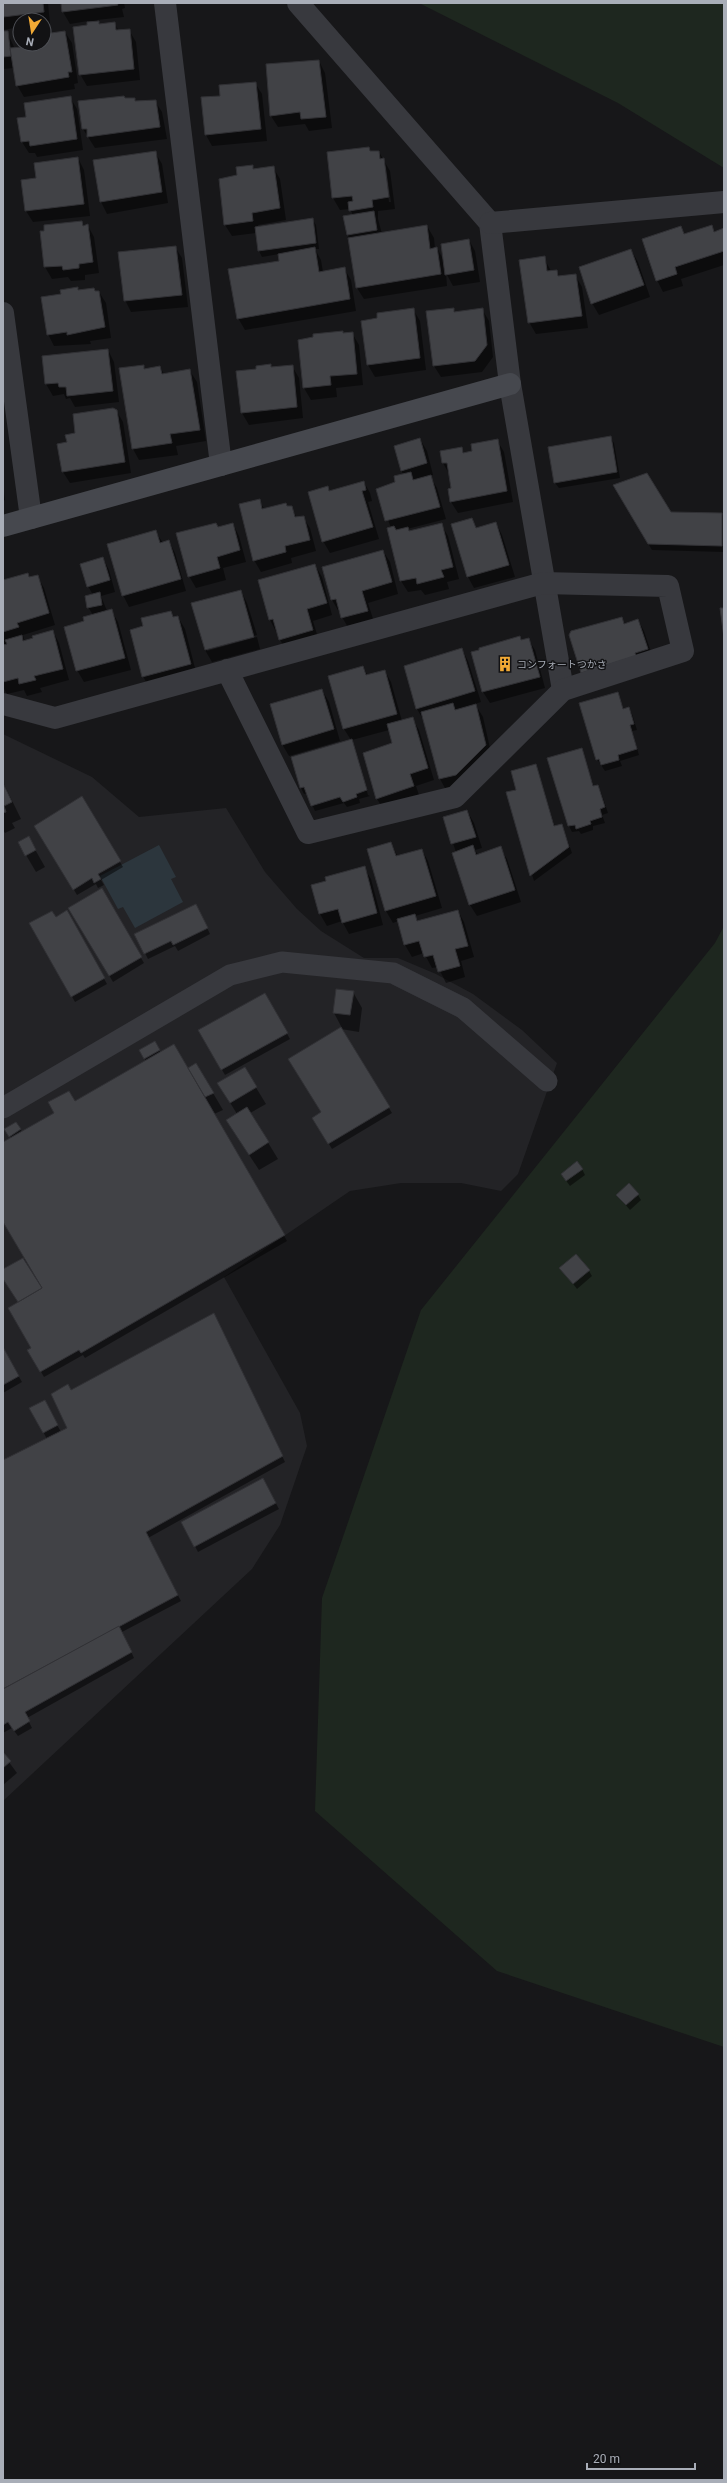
<svg xmlns="http://www.w3.org/2000/svg" width="727" height="2483" font-family="Roboto,'Noto Sans JP',sans-serif">
<style>
.built{fill:#232326}
.green{fill:#1e271f}
.water{fill:#2c363d}
.shadow{fill:#0007;fill-rule:evenodd}
.building{fill:#414246;stroke:#313135}
.lines{fill:none;stroke-linecap:round;stroke-linejoin:round}
.lane{stroke:#38393e;stroke-width:21}
.street{stroke:#38393e;stroke-width:22}
.secondary{stroke:#46484e;stroke-width:22}
.labels{text-anchor:middle;dominant-baseline:central;stroke-width:3;stroke-linejoin:round;paint-order:stroke}
.poi-label{font-size:10px;fill:#a9aeb8;stroke:#121214;text-anchor:start}
</style>
<rect width="100%" height="100%" fill="#171719"/>
<path class="built" d="M3,734L92,777L139,817L226,808L265,872L297,909L321,931L364,958H398L436,974L473,994L522,1030L557,1063L518,1174L501,1191L461,1183H401L350,1191L224,1277L300,1413L307,1446L280,1525L252,1569L3,1801Z"/>
<g class="green">
<path d="M419,3H724V168L618,103Z"/>
<path d="M724,926V2047L497,1971L315,1811L322,1598L421,1310L715,943Z"/>
</g>
<path class="water" d="M159,845L176,877L171,879L183,902L135,928L123,907L118,909L100,876Z"/>
<g class="shadow">
<path d="M3,3H48L50,24H44V20H20V27L3,30Z"/>
<path d="M62,3H124L125,8L122,9L124,17L97,20L100,25L114,23L119,31L129,30L136,42L140,80L87,86L80,74L88,21L70,24L63,12Z"/>
<path d="M3,32H7L15,49L24,48V44H44V35L65,32L72,43L78,83L74,84L75,89L24,97L17,85L14,68L3,69Z"/>
<path d="M319,61L325,73L332,128L309,131L305,124L278,127L271,116Z"/>
<path d="M255,83L262,94L267,141L212,146L206,135L221,97Z"/>
<path d="M70,97L77,109L83,150L37,157L35,153H29L22,142L27,118Z"/>
<path d="M125,99H134L136,102L155,101L162,112L167,139L95,148L83,129Z"/>
<path d="M369,148L371,152H379L390,171L395,209L378,211V219L382,234L427,226L434,238L435,249L437,248L444,261L469,240L475,251L480,282L453,286L446,273L447,286L364,299L357,288L348,234L353,215L350,209L340,210L333,198L329,153ZM384,165L386,167L391,202H389Z"/>
<path d="M155,152L162,164L168,203L107,214L101,202L94,161Z"/>
<path d="M78,158L84,170L90,216L33,222L26,211L37,179Z"/>
<path d="M252,166L254,170L273,167L280,179L286,220L258,225V227L312,219L316,225L319,249H315L321,260L323,272L344,268L351,280L356,311L245,330L238,318L280,261L279,254L262,257L259,251L257,233L232,236L225,225L239,176Z"/>
<path d="M82,222L84,226H88L94,237L99,273L85,275V280L71,281L68,277L52,279L45,267L41,232Z"/>
<path d="M711,226L715,232L724,229V265L681,279L683,286L663,292L657,280L681,227L685,235Z"/>
<path d="M175,247L182,258L188,307L131,312L125,300Z"/>
<path d="M631,250L638,262L650,297L599,315L592,303Z"/>
<path d="M544,258L551,271H557L560,277L575,275L582,287L588,328L536,334L529,322Z"/>
<path d="M78,288L80,291L99,292L106,303L111,338L90,341L91,344L54,346L48,334L62,295Z"/>
<path d="M413,309L420,321L426,370L375,377L368,365L362,321Z"/>
<path d="M453,309L456,313L482,309L489,321L493,357L482,372L441,377L434,366Z"/>
<path d="M343,332L344,334L352,333L359,345L363,385L336,388L337,397L311,400L304,388L299,340Z"/>
<path d="M108,350L114,362L119,402L75,407L70,398L66,399L64,394L53,396L46,384L43,357Z"/>
<path d="M143,366L145,370L160,367L164,374L190,371L197,382L206,441L176,446L178,455L139,460L133,449Z"/>
<path d="M270,366L272,368L292,366L299,378L303,418L249,425L242,413L237,372Z"/>
<path d="M116,410L123,422L131,473L70,483L63,472L68,443L76,434Z"/>
<path d="M610,437L614,443L620,478L559,488L555,483Z"/>
<path d="M420,439L427,451L433,475L430,476L437,488L446,519L407,529L409,532L441,524L448,536L459,579L447,582L449,589L425,595L421,590L408,592L401,581L391,528L377,489L396,482L404,475L401,471Z"/>
<path d="M497,440L504,452L513,502L458,513L451,502L452,489L449,474L443,463L441,452L461,448L465,454L474,452Z"/>
<path d="M364,482L370,493L372,501L368,502L379,539L330,553L323,541L328,488L330,492Z"/>
<path d="M3,485L5,500L3,501Z"/>
<path d="M614,486L670,513L722,514L724,518V552L652,550Z"/>
<path d="M259,501L265,510L291,507L297,518L303,517L310,528L316,551L291,558L292,563L261,572L254,560Z"/>
<path d="M472,519L477,529L496,523L502,535L515,577L474,588L468,577Z"/>
<path d="M233,524L239,536L246,562L223,568L226,580L196,588L189,576Z"/>
<path d="M155,531L163,543L169,541L175,553L186,591L129,607L123,595Z"/>
<path d="M383,551L390,562L398,594L368,603L374,622L349,629L332,600Z"/>
<path d="M103,558L109,570L115,592L101,596L107,611L111,610L118,622L131,670L84,682L77,670L86,622L93,615L88,607L93,595L88,586Z"/>
<path d="M315,565L322,577L332,615L313,621L319,641L286,651L270,620L259,581Z"/>
<path d="M28,574L30,578L37,576L44,588L55,625L23,635L24,639L25,641L34,639L53,631L59,643L69,680L40,688L42,692L27,696L24,690L7,694L3,687V581Z"/>
<path d="M241,591L247,603L257,635L207,649V651L257,637L260,649L212,662L205,650L193,604Z"/>
<path d="M171,612L174,618L178,617L185,629L197,676L149,688L143,676L144,627Z"/>
<path d="M621,618L625,624L638,620L644,631L654,661L589,684L572,632Z"/>
<path d="M520,638L521,641L528,639L535,650L545,688L490,703L483,692Z"/>
<path d="M462,649L468,661L481,702L475,704L483,717L492,757L446,790L440,779L424,721L417,709L405,667Z"/>
<path d="M363,667L368,676L385,671L391,682L402,721L412,718L419,730L434,780L416,786L420,798L384,810L377,799L364,753L394,744L389,730L352,740L368,795L370,796L359,799L360,803L347,807L344,803L315,811L307,793L304,794L301,788L292,758L351,740L344,729L329,677Z"/>
<path d="M322,690L329,702L340,741L289,756L282,744Z"/>
<path d="M617,693L624,710L629,709L632,714L637,730L632,731L639,755L620,761L622,766L605,771L597,759Z"/>
<path d="M581,749L594,787L598,786L601,792L608,813L602,815L605,823L593,826V830L581,834L579,831L572,832L569,826Z"/>
<path d="M536,765L555,827L562,825L572,853L534,881L507,793L517,791Z"/>
<path d="M3,782L21,819L12,823L15,828L5,833L3,830Z"/>
<path d="M81,798L123,867L101,880L104,885L98,888L96,884L77,895L36,826Z"/>
<path d="M467,811L474,823L482,848L475,850L478,855L500,848L507,859L521,902L477,916L470,905L453,853L456,852L444,817Z"/>
<path d="M28,837L45,867L36,872L26,855Z"/>
<path d="M391,843L398,857L422,850L428,861L442,908L415,916L418,922L458,911L464,922L474,957L461,961L465,977L446,983L438,967L432,968L424,953L412,957L405,945L398,921L393,923L386,911L368,850Z"/>
<path d="M364,868L371,879L383,925L349,934L342,921L327,926L320,914L313,886Z"/>
<path d="M101,890L144,963L113,982L70,909Z"/>
<path d="M199,911L210,934L178,951L175,946L148,959L145,953Z"/>
<path d="M66,912L107,984L75,1002L31,924L55,918Z"/>
<path d="M353,992L362,1008L359,1032L341,1029L392,1113L332,1149L313,1118L322,1113L290,1060L342,1028L334,1013Z"/>
<path d="M265,994L290,1039L225,1075L199,1030Z"/>
<path d="M154,1042L161,1053L188,1069L196,1064L223,1110L214,1114L287,1241L85,1358L83,1355L44,1377L29,1351L33,1349L19,1302L3,1278V1271L25,1258L3,1220V1143L11,1139L6,1129L16,1123L22,1132L146,1061L140,1051Z"/>
<path d="M244,1068L266,1104L250,1113L278,1159L259,1170L227,1121L237,1114L218,1083Z"/>
<path d="M582,1169L585,1175L570,1186L562,1175Z"/>
<path d="M617,1195H638L641,1200L630,1210Z"/>
<path d="M561,1268L589,1271L592,1276L577,1289Z"/>
<path d="M217,1321L285,1462L148,1538L181,1601L122,1632L134,1658L27,1718L32,1728L18,1736L12,1728L3,1733V1461L47,1439L30,1408L44,1401L61,1432L69,1428L70,1391Z"/>
<path d="M3,1349L22,1382L3,1393Z"/>
<path d="M263,1480L279,1509L198,1552L183,1523Z"/>
<path d="M3,1754L17,1773L3,1785Z"/>
</g>
<g class="building">
<path d="M3,3H43L44,12L3,17Z"/>
<path d="M61,3H117L118,5L62,12Z"/>
<path d="M99,21V24L115,22L116,30L130,29L134,69L79,75L73,27L87,25V22Z"/>
<path d="M3,31H8L11,56L3,57Z"/>
<path d="M65,31L72,72H68L69,77L16,86L10,48L23,47V44H44V34Z"/>
<path d="M319,60L326,117L301,119L300,112L270,116L266,64Z"/>
<path d="M256,82L261,129L205,135L201,97L220,96L219,85Z"/>
<path d="M71,96L77,139L30,146L29,141L21,142L17,118L26,117L24,103Z"/>
<path d="M124,96L125,98H135V101L156,100L160,127L87,137V129H82L78,101Z"/>
<path d="M369,147L370,151H379L380,159L384,158L389,197L372,200L373,207L349,211L348,202L353,201L352,196L332,198L327,152Z"/>
<path d="M156,151L162,192L100,202L93,160Z"/>
<path d="M78,157L84,204L25,211L21,180L36,178L34,163Z"/>
<path d="M253,165V169L274,166L280,208L252,213L253,221L224,225L219,179L237,175L236,167Z"/>
<path d="M374,211L377,230L347,235L343,216Z"/>
<path d="M313,218L316,243L258,251L255,227Z"/>
<path d="M82,221L83,226L88,224L93,262L79,264V268L63,270L62,266L44,267L40,231H44V225Z"/>
<path d="M427,225L430,249L437,247L441,274L356,288L348,238Z"/>
<path d="M712,225L714,232L724,228V251L675,267L677,274L656,281L642,239L681,226L684,234Z"/>
<path d="M469,239L474,270L445,275L441,244Z"/>
<path d="M176,246L182,295L124,301L118,252Z"/>
<path d="M315,247L319,272L345,267L350,299L237,319L228,269L279,261L278,254Z"/>
<path d="M631,249L644,285L591,304L579,267Z"/>
<path d="M545,256L547,271L557,270L558,276L576,274L582,316L528,323L519,260Z"/>
<path d="M78,287V290L94,288L95,291H99L105,327L67,335V332L47,335L41,297L61,294L60,290Z"/>
<path d="M414,308L420,358L367,365L361,321L377,318V313Z"/>
<path d="M454,308V312L483,308L487,345L475,361L433,366L426,311Z"/>
<path d="M343,331V333L353,332L357,374L330,376L331,385L303,388L298,340L313,337V334Z"/>
<path d="M108,349L113,391L67,396L66,387H59L58,383L45,384L42,356Z"/>
<path d="M271,364V367L293,365L297,407L241,413L236,371L256,369V366Z"/>
<path d="M144,365V369L160,366L162,374L190,369L200,430L170,434L172,443L132,449L119,368Z"/>
<path d="M113,408L117,410L125,462L62,472L57,444L67,442L65,435L75,433L73,414Z"/>
<path d="M611,436L617,472L554,483L548,447Z"/>
<path d="M420,438L427,463L401,471L394,446Z"/>
<path d="M498,439L507,491L450,502L448,489L451,488L447,463H442L440,451L462,447L463,453L472,451L471,444Z"/>
<path d="M411,472L413,480L431,475L440,507L385,521L376,489L395,482L394,476Z"/>
<path d="M647,473L671,512L722,513V546L648,544L613,485Z"/>
<path d="M364,481L366,490L362,491L373,527L322,542L308,492L328,486L329,491Z"/>
<path d="M260,499L262,509L286,503L287,506H292L295,517L304,516L310,540L285,546L286,552L253,561L239,504Z"/>
<path d="M472,518L476,528L496,522L509,565L467,577L451,524Z"/>
<path d="M216,523L218,527L233,523L240,550L217,557L220,568L188,577L176,533Z"/>
<path d="M442,523L453,567L441,570L444,577L417,584L416,578L400,581L387,528L394,526L396,530L408,527L409,531Z"/>
<path d="M156,530L160,543L169,540L181,579L122,596L107,544Z"/>
<path d="M383,550L392,582L362,591L368,611L341,618L336,599L331,600L322,567Z"/>
<path d="M103,557L110,580L87,587L80,564Z"/>
<path d="M315,564L327,603L307,609L313,630L279,640L273,619L269,620L258,580Z"/>
<path d="M28,573L29,577L38,575L49,613L17,623L19,627L3,632V580Z"/>
<path d="M241,590L254,637L205,650L191,603Z"/>
<path d="M100,592L102,605L87,608L85,596Z"/>
<path d="M720,608H724V638Z"/>
<path d="M112,609L125,658L76,671L64,627L84,621L83,617Z"/>
<path d="M171,611L173,617L178,616L191,664L142,677L130,630L143,626L141,618Z"/>
<path d="M622,617L624,624L638,619L648,649L635,653L636,656L581,673L569,635L571,631Z"/>
<path d="M53,630L63,669L34,676L36,680L19,684L18,678L3,682V645L7,644L5,640L22,635L23,641L33,638L32,636Z"/>
<path d="M520,636L521,640L529,638L540,677L482,692L471,652L479,650V648Z"/>
<path d="M462,648L475,691L416,709L404,666Z"/>
<path d="M363,666L366,675L385,670L397,714L343,729L328,676Z"/>
<path d="M322,689L334,729L282,745L270,704Z"/>
<path d="M618,692L623,709L629,707L634,724L630,725L637,749L618,755L619,760L601,765L599,759L596,760L579,703Z"/>
<path d="M453,703L455,710L476,704L486,745L456,775L439,779L421,712Z"/>
<path d="M413,717L428,768L410,774L414,786L376,799L363,753L392,743L387,724Z"/>
<path d="M352,739L367,790L356,794L357,797L343,802L340,797L311,806L304,787L300,788L291,757Z"/>
<path d="M582,748L593,786L598,785L605,807L600,809L602,817L590,821L591,824L576,829L575,825L568,826L547,758Z"/>
<path d="M536,764L554,826L562,824L569,847L530,876L506,792L516,790L511,771Z"/>
<path d="M3,783L12,802L4,806L6,812L3,813Z"/>
<path d="M82,796L121,861L98,874L101,879L94,883L92,878L73,890L34,826Z"/>
<path d="M467,810L476,837L451,844L443,817Z"/>
<path d="M29,836L36,850L25,856L18,842Z"/>
<path d="M391,842L396,856L422,849L436,896L385,911L367,849Z"/>
<path d="M473,845L476,855L501,846L515,890L469,905L452,853Z"/>
<path d="M365,866L377,913L342,923L338,909L319,914L311,885L326,881L325,877Z"/>
<path d="M102,888L142,957L109,976L68,908Z"/>
<path d="M196,904L208,928L173,945L171,941L144,954L134,934Z"/>
<path d="M67,910L105,978L71,997L29,923L52,911L56,917Z"/>
<path d="M458,910L468,946L455,949L460,966L438,972L433,955L424,957L419,941L404,945L397,919L415,914L417,921Z"/>
<path d="M336,989L354,991L350,1015L333,1013Z"/>
<path d="M265,993L288,1033L221,1070L198,1030Z"/>
<path d="M341,1027L390,1107L328,1144L312,1118L321,1112L288,1059Z"/>
<path d="M155,1041L160,1050L144,1059L139,1050Z"/>
<path d="M174,1044L285,1235L81,1353L79,1350L40,1372L27,1350L31,1348L8,1308L42,1288L3,1222V1142L54,1113L48,1102L69,1091L75,1101Z"/>
<path d="M196,1063L214,1093L205,1097L188,1068Z"/>
<path d="M245,1067L257,1087L230,1103L217,1083Z"/>
<path d="M247,1107L269,1142L249,1155L226,1120Z"/>
<path d="M16,1122L21,1129L9,1137L4,1129Z"/>
<path d="M577,1161L583,1169L566,1181L561,1174Z"/>
<path d="M629,1183L639,1194L626,1205L616,1195Z"/>
<path d="M576,1254L590,1270L573,1284L559,1268Z"/>
<path d="M23,1258L42,1288L18,1302L3,1279V1269Z"/>
<path d="M214,1313L283,1456L146,1532L178,1595L3,1689V1460L67,1428L51,1394L68,1384L71,1390Z"/>
<path d="M3,1347L19,1376L3,1385Z"/>
<path d="M45,1400L58,1425L43,1433L29,1408Z"/>
<path d="M263,1478L276,1503L194,1547L181,1522Z"/>
<path d="M119,1626L132,1652L25,1712L30,1721L14,1731L8,1722L3,1725V1689Z"/>
<path d="M3,1752L11,1761L3,1768Z"/>
</g>
<g class="lines">
<path class="lane" d="M3,1108L230,975L282,962L393,973L463,1008L547,1081"/>
<g class="street">
<path d="M165,3L221,465"/>
<path d="M298,3L490,223L510,384L563,690"/>
<path d="M490,223L724,202"/>
<path d="M3,313L31,518"/>
<path d="M3,704L55,718L543,583L668,586L683,651L563,690L455,797L308,833L227,670"/>
</g>
<path class="secondary" d="M3,526L510,384"/>
</g>
<defs>
<symbol id="building-bare" viewBox="-9 -9 18 18"><path d="M-4-6H4V6H1V3H-1V6H-4ZM-2.5-4.3h1.7v1.8h-1.7ZM.8-4.3h1.7v1.8H.8ZM-2.5-1h1.7V.8h-1.7ZM.8-1h1.7V.8H.8Z" fill="#f2aa35" stroke="#121214" stroke-width="2.5" paint-order="stroke"/></symbol>
</defs>
<g fill-rule="evenodd">
<use href="#building-bare" x="494" y="653" width="22" height="22"/>
</g>
<g class="labels">
<g class="poi-label">
<text x="517" y="664">コンフォートつかさ</text>
</g>
</g>
<rect width="727" height="2483" fill="none" stroke="#a9aeb8" stroke-width="8"/>
<g transform="translate(32 32) rotate(192)"><circle r="19" fill="#121214" stroke="#4e5056"/>
<path d="M0-3L7 15L0 10L-7 15Z" fill="#f2aa35"/>
<text y="-6" font-size="11" font-weight="bold" text-anchor="middle" fill="#a9aeb8">N</text>
</g>
<path d="M587 2463v6h108v-6" fill="none" stroke="#a9aeb8" stroke-width="2"/>
<text x="593" y="2463" font-size="12" fill="#a9aeb8" stroke="#121214" stroke-width="3" paint-order="stroke">20 m</text>
</svg>
